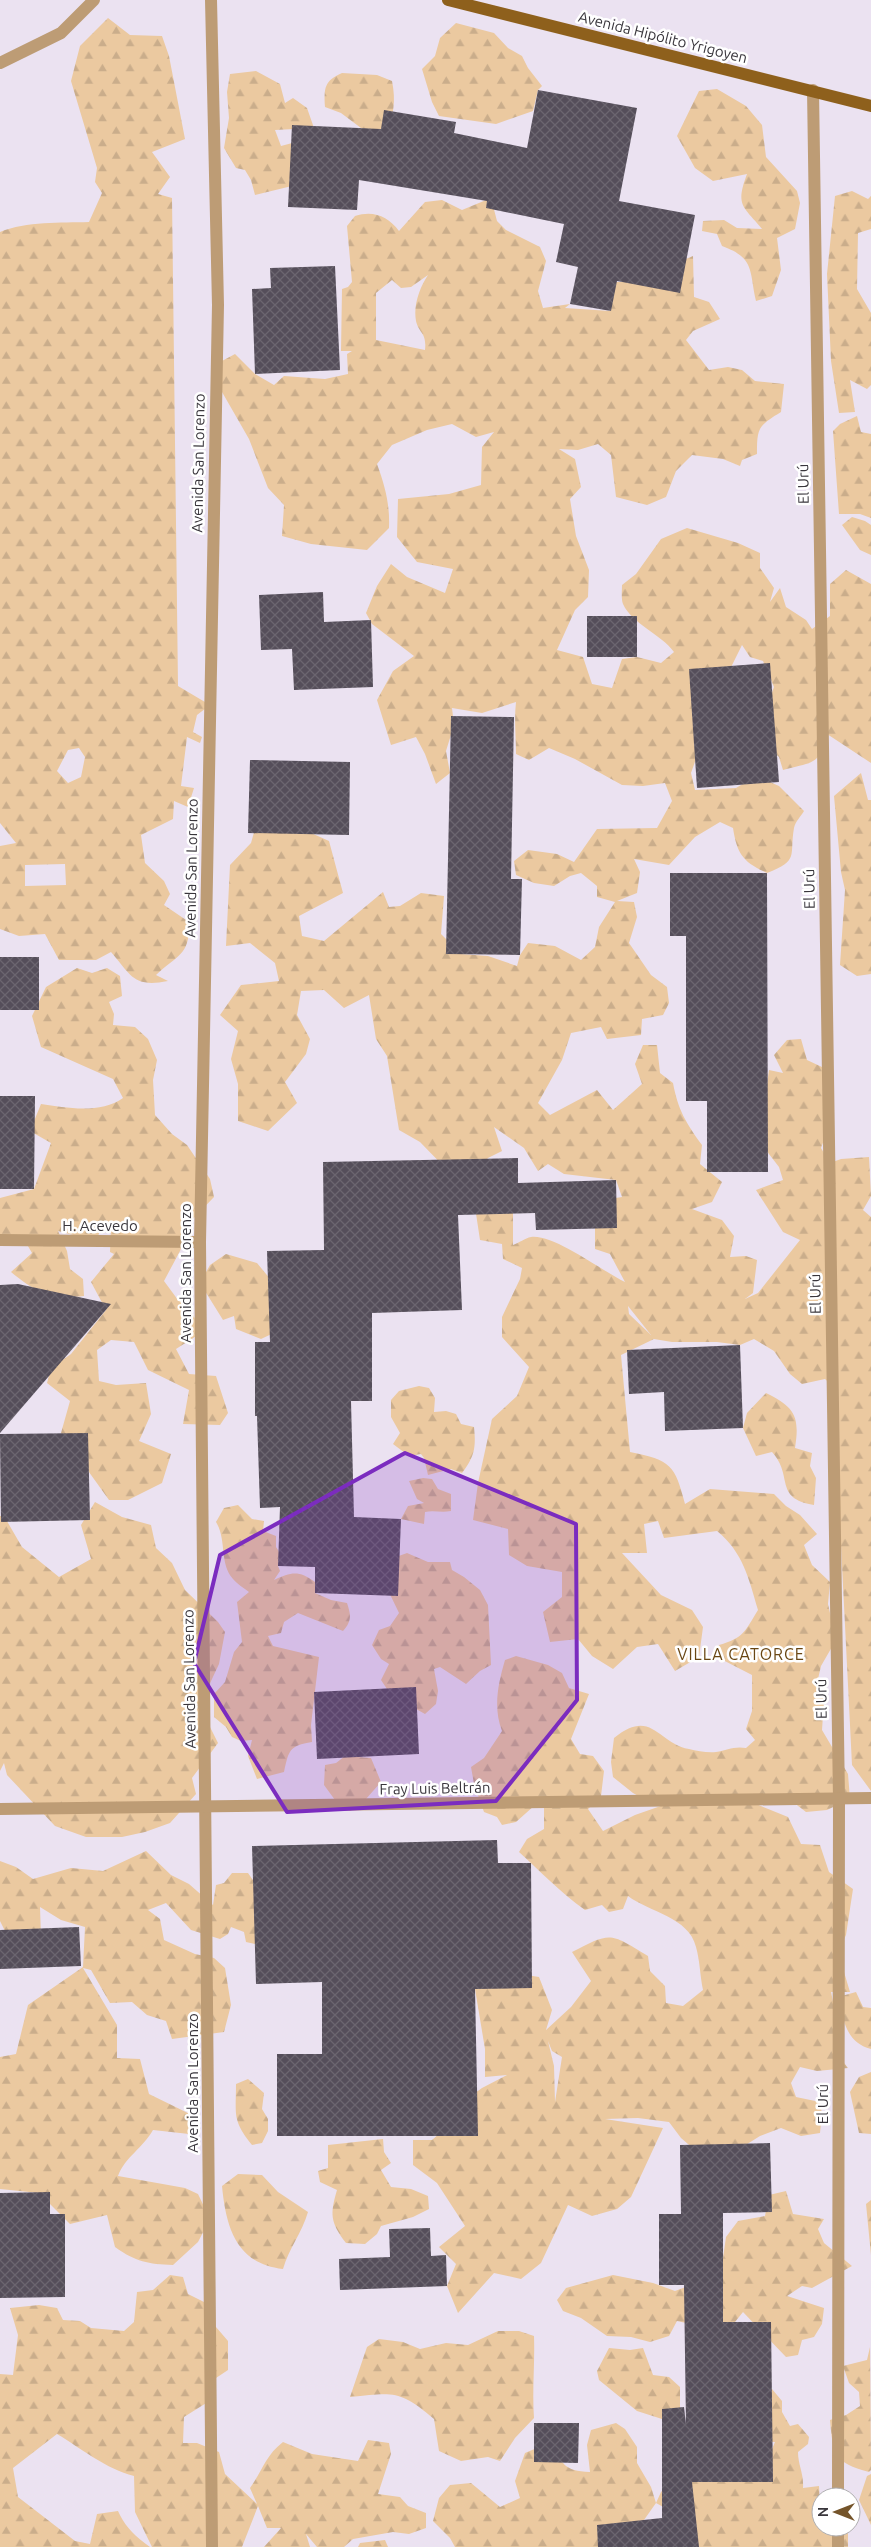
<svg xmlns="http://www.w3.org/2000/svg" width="871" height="2547" font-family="Ubuntu,sans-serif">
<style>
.forest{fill:url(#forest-firs);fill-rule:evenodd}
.building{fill:url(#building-cross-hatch)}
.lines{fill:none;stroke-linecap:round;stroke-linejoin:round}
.minor{stroke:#bd9c75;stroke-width:12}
.major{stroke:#8e601c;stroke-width:12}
.marked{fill:#7b2cbf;fill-opacity:0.2;stroke:#7b2cbf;stroke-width:4;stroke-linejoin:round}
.labels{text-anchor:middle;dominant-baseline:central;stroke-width:5;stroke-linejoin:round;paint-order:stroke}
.street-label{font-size:15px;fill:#39363c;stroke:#fff}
.neighbourhood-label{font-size:16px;letter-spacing:1px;fill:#694613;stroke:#fff}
</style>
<defs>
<pattern id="forest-firs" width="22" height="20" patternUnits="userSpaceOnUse" patternTransform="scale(1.25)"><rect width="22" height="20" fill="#ebc9a0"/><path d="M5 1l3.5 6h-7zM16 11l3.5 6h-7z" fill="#caad8b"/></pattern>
<pattern id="building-cross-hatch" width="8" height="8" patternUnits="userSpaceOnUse" patternTransform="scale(1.25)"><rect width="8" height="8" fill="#554e5a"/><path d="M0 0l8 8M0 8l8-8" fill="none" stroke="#6b656f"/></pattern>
</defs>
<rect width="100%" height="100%" fill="#ebe2f1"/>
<g class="forest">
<path d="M108,18L130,35L162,36L169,56L185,139L152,152L170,177L158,194L172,198L178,686L210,705L197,715L193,732L202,737L200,743L187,737L181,786L194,788L188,807L174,801L173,819L141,835L145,863L164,881L170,894L164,905L189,922C190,956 178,954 156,975L168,981C133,988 131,975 111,952L96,960H59L45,934L19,936L0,929V846L16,843L0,823V232C27,221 60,223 89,222L102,193L95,182L97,168L71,81L80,46ZM79,748L85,757L81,777L68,783L57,771L68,750ZM65,864L66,885L25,886V865Z"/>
<path d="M456,23L494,33L508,48L522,56L528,68L542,86L538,90L533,111L496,124L439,116L432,102L422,69L435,56L440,38Z"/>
<path d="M256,71L280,84L285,103L293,98L307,108L314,128L275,130L281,146L296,142V185L255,195L251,180L245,170L236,168L224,148L229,118L227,92L230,74Z"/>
<path d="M342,73L377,75L392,81C396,101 394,116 385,134L361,128L341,113L325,107C324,88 324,81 342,73Z"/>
<path d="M717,89L746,106L762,125L766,157L797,191L800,203L795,229L777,238L781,270L772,296L756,301C749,270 755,258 722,246L717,234L702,231L703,221L724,220L737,228L762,229C743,206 735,206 747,174L713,181L695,168L677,136L699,91Z"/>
<path d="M852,191L868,199L871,196V229L858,233L857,289L871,313V385L867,389L850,380L855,412L839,413L831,361L827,274L835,196Z"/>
<path d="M491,198L497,221L506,230L540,247L546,261L538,291L543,308L570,304L565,308L610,311L613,282H631L693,256L694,297L709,302L720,319L693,331L686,340L709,370L728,367L742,370L755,381L784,384L781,412C758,426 757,428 757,454L742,460L740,466L723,459L692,455L676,471L666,497L647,505L616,497L611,455L598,444L578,450L559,449L575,459L581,487L570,499L576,536L589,570L588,597L575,610L557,650L583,657L592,684L612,688L622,659L637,657L661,663L674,652C661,634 632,624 623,604C621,599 622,590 622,585L636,574L661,539L687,528L738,543L760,553V568L774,588L770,602L780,588L786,607L806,620L812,629L830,616V584L846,570L871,584V763L824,732C823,766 811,762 783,770L779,757L771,750L765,712L774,687L763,661L750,657L742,645L694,742L697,756L691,773L695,790L736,788L756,776L779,786L804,811C801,816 795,822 794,828C789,856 800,860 767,873C743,862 737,854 733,828L720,822L695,837L669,865L634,859L640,872L637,893L617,901L634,902L637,917L629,943L651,975L667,987L669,1003L663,1015L642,1019L641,1035L607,1039L601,1027L571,1033L562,1060L538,1103L550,1115L597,1090L613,1110L642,1084L635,1064L643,1045H657L660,1073L673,1083C678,1110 686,1123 702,1145L700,1164L722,1182L712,1202L692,1209L722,1220L734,1236L730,1257L746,1256L757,1260L753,1293L745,1299L758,1293L800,1240L783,1232L756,1190L783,1180L779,1167L759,1141L769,1070L783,1073L774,1055L787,1040L801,1039L807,1060L822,1067L829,1127L821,1148L830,1163L841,1159L869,1157L871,1196L863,1210L871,1217V1791L852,1765L833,1386L825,1379L802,1384L790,1374L774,1351L754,1339L740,1345L717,1342H672L654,1339L621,1355L630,1452C671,1460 675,1465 685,1504L710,1489L774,1494L786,1506L800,1515L817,1534L804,1545L812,1565L830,1582L828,1604L836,1640L821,1666L818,1679L824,1701L822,1730L848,1774L850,1799L827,1810L806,1812L789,1799L746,1800L788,1817L801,1844L820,1845L829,1872L853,1889L846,1935L838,1952L850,1992H831L838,2026V2055L848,2068L817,2071L800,2067L791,2083L796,2097L820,2102L822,2114L820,2133L801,2136L781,2128L760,2136L736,2151L695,2150L681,2138L669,2122L638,2118L605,2119L663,2128L631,2197L617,2209L592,2216L568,2205L541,2263L521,2279L494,2273L458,2313L447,2286L456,2264L439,2247L465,2226L437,2183L413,2165V2140H432L458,2117L468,2098L482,2088L507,2075L485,2077V2049L475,1989L520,1974L539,1977L552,2010L546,2030L571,2007L591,1981L572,1952C612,1931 610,1933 648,1956L650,1971L665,1986L666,2003L683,2006L703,1990C700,1976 700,1961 696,1947C689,1917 649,1912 628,1896L623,1909L609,1912L602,1905L585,1910C560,1892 541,1872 519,1852L527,1839L544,1829V1797L516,1822L502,1825L497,1817L484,1812L474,1784L471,1767L484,1758L502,1731C493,1708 498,1684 505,1660L516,1656L548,1665L562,1673L569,1688L589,1694L571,1739L580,1754L593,1756L604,1771L601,1796L588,1809L603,1831L635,1815L675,1801L649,1802L633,1793L613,1777L611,1762L614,1738C652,1707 658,1744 689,1749C697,1751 708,1753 716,1752C727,1750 734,1746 746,1748L755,1740L746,1729L752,1711V1675L715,1656L719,1645C744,1638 745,1631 758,1610C749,1579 743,1552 717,1531L664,1538L658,1521L644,1524L647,1553H622L661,1595L692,1610L703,1627L699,1657L675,1671L658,1644L637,1647L613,1669L592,1656L578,1639L550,1642L543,1612L562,1597V1572L527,1566L509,1555L508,1529L473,1520L478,1483L492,1419L517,1396L529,1367L502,1337V1317L520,1279L522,1268L503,1259L502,1244L480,1240L475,1207L513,1211V1245C519,1243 525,1238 531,1237C554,1234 602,1271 625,1282L610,1254L595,1249V1213L603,1200L622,1197L616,1180L564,1174L548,1164L538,1171L524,1148L494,1127L502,1151L488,1158L475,1173L454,1177L420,1142L399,1130L387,1056L376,1039L369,995L344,1008L324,990L301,991L297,1015L310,1039L306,1054L285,1082L297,1103L268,1131L238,1121V1084L231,1059L238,1031L220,1015L241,985L279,981L275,963L250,943L226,946L230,865L251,843L262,804L291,824L329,841L343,893L299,916L302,936L324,941L383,892L389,907L400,906L421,893L444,896L441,934L461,954L488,956L517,966L520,955L528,943L555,946L581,960L595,947L599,927L615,902L597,897V886L581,873L570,876L554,886L534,883L516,875L514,861L528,850L557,854L574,862L597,829L657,828L672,801L665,783L643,786L622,785L575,759L549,748L529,760L516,754C516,736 514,719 516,702L482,713L452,708L454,725L446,751L450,773L436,784L425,754L416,737L391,745L377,700L393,671L414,656L372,624L366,613L377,586L391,564L407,577L445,593L453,569L417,562L397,537L398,499L449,494L481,485L482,447L494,432L476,437L452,424L427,430L392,445L377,464C385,486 390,504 389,528L367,550L311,544L282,536L284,505L268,488L249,439L222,392V361L235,354L255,374L274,385L284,376L325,379L348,374L347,354L352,351H341L342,289L348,287L352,282L347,226L355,216C373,210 388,216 399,231L425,202L442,200L462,210ZM428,275C420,287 413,305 416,321C419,334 427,332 425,350L376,340V293L392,280L401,288L411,287ZM628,1306L651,1335L629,1314ZM548,2041L552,2051L562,2057L555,2102L554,2066Z"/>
<path d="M857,416L861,432L871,434V518L860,514H839L833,431L840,424Z"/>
<path d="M852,517L865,521L871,525V555L860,550L842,525Z"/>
<path d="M861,773L868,800H871V974L857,976L840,965L845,890L841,872L834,796Z"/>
<path d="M77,968L92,973L107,968L120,976L122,996L109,1002L114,1014L113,1025L135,1027L148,1039L157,1060L153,1080L155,1115L172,1134L187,1145L210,1179L214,1197L191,1221L180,1251L164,1281L178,1300L190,1307L201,1333L176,1349L189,1374L216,1376L228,1413L220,1425L183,1424L189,1390L148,1370L134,1342L111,1340L97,1350L99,1381L116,1385L146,1383L151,1414L139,1441L171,1454L162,1483L128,1500H109L61,1433L70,1401L47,1383L51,1368L71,1354L106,1310L91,1282L114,1254L110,1252L111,1227L101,1229L96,1241L58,1231L67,1251L70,1269L83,1279L84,1296C50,1300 37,1293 11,1272L32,1253L25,1241L0,1240V1198L34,1189L51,1143L30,1131L41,1104C67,1108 101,1114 123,1098L113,1079L41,1047L32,1016L46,987Z"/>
<path d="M226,1254L257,1263L290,1303L278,1331L261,1339L236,1329L234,1316L223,1320L200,1283L210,1265Z"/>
<path d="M419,1386L429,1388L435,1398L434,1412L446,1411L456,1414L461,1424L474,1427C476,1447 475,1456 462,1473L451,1469L428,1475L424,1458L421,1454L409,1456L393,1444L400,1433L391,1417V1400L399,1391Z"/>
<path d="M766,1393C795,1407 800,1417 795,1448L812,1453L810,1466L816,1478L814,1505C773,1498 794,1476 772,1452L756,1456L743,1428L747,1413Z"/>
<path d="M423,1478L432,1479L438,1489L451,1494V1511C441,1513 434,1510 425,1512L424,1524L401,1519L408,1506L424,1503L417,1499L409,1481Z"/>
<path d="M95,1502L122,1517L151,1525L156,1548L172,1563L185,1590L218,1622L225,1632L219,1664L205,1694L206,1719L218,1743L192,1778L196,1794L170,1823L145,1832L122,1837H86L55,1826L7,1775L4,1763L0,1771V1516H4L22,1547L59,1577L91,1559L81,1525Z"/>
<path d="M238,1505L252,1519L264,1521L263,1531L276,1536V1547L280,1553L278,1566L280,1571L274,1580C291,1572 299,1570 315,1582V1593L331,1600L347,1603C351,1615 352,1621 343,1631L298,1613L284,1622L281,1633L268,1636L273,1646L319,1657L311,1725L312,1742C289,1746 289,1750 284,1772L257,1779L248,1756L252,1740L241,1741L232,1737L226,1727L214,1717V1694L225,1682L234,1652L242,1642L237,1602L249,1592C244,1588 237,1584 233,1579C219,1563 227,1540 216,1522L224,1508Z"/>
<path d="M407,1553L428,1562H450L452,1570L464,1577L480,1590L488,1605L491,1665L480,1671L466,1684L440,1667L434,1669L438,1691L436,1704L425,1714L391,1695L381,1680L389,1664L381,1659L372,1645L379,1630L390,1626L399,1613L385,1584L396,1557Z"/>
<path d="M345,1756L371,1758L381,1782L366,1799L350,1811L335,1800L324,1785L325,1765L336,1763Z"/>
<path d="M146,1851L171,1875L189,1884L213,1905L216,1885L224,1883L232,1873H248L255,1883L259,1945L246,1942L244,1932L231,1927L228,1934L220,1939L191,1930L166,1903L148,1910L160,1919L164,1940L195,1954L214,1958L225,1968L231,2005L224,2032L172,2039L166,2021L147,2015L132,2002L110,2003L91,1970L83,1968L117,2025V2058L140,2059L149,2094L196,2117L189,2134L153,2130C143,2148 125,2157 118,2176L185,2188L198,2194L210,2219L198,2242L173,2265C148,2264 136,2262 115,2247L107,2215L70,2224L39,2193L0,2189V2057L16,2054L28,2005L83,1967L85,1927L61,1920L40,1907L41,1937H8L0,1921V1861L16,1867L33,1879L71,1868L103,1871Z"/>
<path d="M856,1992L863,2007L871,2008V2049C845,2042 844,2020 838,1997Z"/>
<path d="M871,2072V2134L859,2133L850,2092L859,2077Z"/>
<path d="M248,2079L264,2093L262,2109L268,2119V2131L262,2143L252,2145C232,2120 236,2115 236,2084Z"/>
<path d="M383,2139L384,2152L391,2163L381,2170L391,2187L411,2189L428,2196L429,2209L413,2217L381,2226L377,2234L365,2244L346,2243C330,2222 330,2214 337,2190L320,2182L318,2171L328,2168V2145Z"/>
<path d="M238,2174L262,2175L278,2192L308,2212C302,2233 289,2248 283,2269C236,2264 226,2227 222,2186Z"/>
<path d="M786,2191L793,2214L824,2219L818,2229L824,2243L852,2266L812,2288L802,2286L787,2296L824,2308L822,2324L814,2337L802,2340L798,2355L786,2357L743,2312L727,2332L677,2321L669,2336L650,2342L631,2337L607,2336L581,2318L563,2311L557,2300L566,2288L613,2275L653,2283L675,2291L691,2285L722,2265L726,2237L738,2221L765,2216L769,2195Z"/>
<path d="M871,2200V2255L866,2204Z"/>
<path d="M170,2275L183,2277L188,2294L210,2305V2320L228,2341V2370L210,2382L211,2400L184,2417L183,2443H197L219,2452L225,2474L257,2504L250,2488C263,2470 265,2456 283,2442L312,2454L358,2461L368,2440L389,2443L391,2454L378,2494L400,2497L408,2506L426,2513V2528L409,2534L393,2532L353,2539L344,2547H317L306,2534L310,2547H264L281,2528H267L258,2506L242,2547H152L135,2512L134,2476C106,2469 82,2449 57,2434L13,2468L18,2497L75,2541L90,2544L97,2514L118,2511C125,2527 136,2537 150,2547H0V2374L13,2375L18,2335L10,2308L39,2305L57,2308L63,2320L80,2321L91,2328L124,2331L134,2322L137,2292L153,2290Z"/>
<path d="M498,2331H519L534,2336C535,2364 532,2391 534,2418L515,2438L500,2461L488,2457L461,2461L439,2451L434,2419C399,2389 393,2393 350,2397L367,2347L379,2339L403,2342L420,2349L446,2343L468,2345Z"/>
<path d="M870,2347L871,2470L869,2472C834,2463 833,2454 830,2420L846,2415L860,2406L859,2392L849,2383L843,2366L867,2360Z"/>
<path d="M609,2348L630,2350L643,2348L653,2375L669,2377L680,2387V2408L662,2419L637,2411L599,2380L597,2371Z"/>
<path d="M772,2389L782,2401V2412L790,2426L798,2424L809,2437L808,2444L798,2452C798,2465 804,2474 803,2488L819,2486L821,2527H848V2547H688L667,2509L656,2503L639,2527L632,2547H455L450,2538L433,2521L439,2498L450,2485L471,2483L500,2507L520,2498L515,2481L525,2453L551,2442C563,2464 563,2471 590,2472L587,2445L591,2430L616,2423L625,2429L637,2447V2463L651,2487L656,2503L661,2492L669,2484L770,2454L775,2442L758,2441Z"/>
<path d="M871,2474V2525L859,2500L867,2476Z"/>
<path d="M385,2540L388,2547H358L360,2543Z"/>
</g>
<g class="building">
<path d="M538,90L637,108L619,201L695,215L680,293L617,281L611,311L570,304L578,267L556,262L564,224L486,208L487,201L359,180L357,210L288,207L292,125L381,129L384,110L456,122L454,133L527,148Z"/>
<path d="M335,266L340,370L255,374L252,289L271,288L270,268Z"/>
<path d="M323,592L324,622L371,620L373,687L294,690L292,649L261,650L259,595Z"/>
<rect x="587" y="616" width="50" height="41"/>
<path d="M770,663L779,782L697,788L689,669Z"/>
<path d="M451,716L514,717L511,879H522L520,955L446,954Z"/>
<path d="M250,760L350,762L349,835L248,833Z"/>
<path d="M670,873H767L768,1172H707V1101H686V936H670Z"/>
<rect x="0" y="957" width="39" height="53"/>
<path d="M0,1096H35L34,1189H0Z"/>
<path d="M518,1158V1183L616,1180L617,1228L536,1230L535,1213L458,1215L462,1310L372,1313V1401H351L354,1517L401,1519L398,1596L315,1593V1567L278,1566L280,1507L260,1508L257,1416H255V1342H270L267,1251L324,1250L323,1162Z"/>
<path d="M18,1284L111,1304L0,1433V1285Z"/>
<path d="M740,1345L743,1428L665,1431L664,1392L629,1394L627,1350Z"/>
<path d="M88,1433L90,1520L1,1522L0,1434Z"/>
<path d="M416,1687L419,1754L317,1759L314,1692Z"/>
<path d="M497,1840L498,1863H531L532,1988L475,1989L478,2136H277V2054H322V1982L256,1984L252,1846Z"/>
<path d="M79,1927L81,1966L0,1969V1930Z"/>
<path d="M770,2143L772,2212L723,2213V2322H771L773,2482H692L699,2547H598L597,2525L662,2518V2409L684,2407L686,2424L684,2285H659V2214H681L680,2145Z"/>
<path d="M50,2192V2214H65V2297L0,2298V2193Z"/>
<path d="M430,2228L431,2256L446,2255L447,2286L340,2290L339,2259L390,2257L389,2229Z"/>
<path d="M534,2423H579L578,2463L534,2462Z"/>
</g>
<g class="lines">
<g class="minor">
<path d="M211,0L218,305L200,1242L212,2547"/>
<path d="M0,63L61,33L94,0"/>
<path d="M813,90L839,1799L838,2497"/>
<path d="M0,1240L200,1242"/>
<path d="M0,1809L871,1798"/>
<path d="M838,2547V2527"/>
</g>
<path class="major" d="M448,0L871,106"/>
</g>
<path class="marked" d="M405,1453L576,1524L577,1700L496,1801L287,1812L194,1663L220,1555Z"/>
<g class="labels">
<g class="street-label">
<text transform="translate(663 37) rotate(14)">Avenida Hipólito Yrigoyen</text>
<text transform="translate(198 463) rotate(-89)">Avenida San Lorenzo</text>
<text transform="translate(803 484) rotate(-91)">El Urú</text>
<text transform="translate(191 868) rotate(-89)">Avenida San Lorenzo</text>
<text transform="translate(809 889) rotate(-91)">El Urú</text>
<text x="100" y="1225">H. Acevedo</text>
<text transform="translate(185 1273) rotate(-90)">Avenida San Lorenzo</text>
<text transform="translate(815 1294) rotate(-91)">El Urú</text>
<text transform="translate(189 1679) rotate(-91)">Avenida San Lorenzo</text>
<text transform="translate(821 1699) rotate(-91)">El Urú</text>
<text transform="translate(435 1788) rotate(-1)">Fray Luis Beltrán</text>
<text transform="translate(192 2083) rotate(-90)">Avenida San Lorenzo</text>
<text transform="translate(822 2104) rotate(-90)">El Urú</text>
</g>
<g class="neighbourhood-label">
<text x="741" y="1654">VILLA CATORCE</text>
</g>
</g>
<g transform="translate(836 2512) rotate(270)"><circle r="24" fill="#ffffff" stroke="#b0afb1"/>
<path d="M0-4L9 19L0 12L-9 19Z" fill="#74542a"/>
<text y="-8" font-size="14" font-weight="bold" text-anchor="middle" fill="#39363c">N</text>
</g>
</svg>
